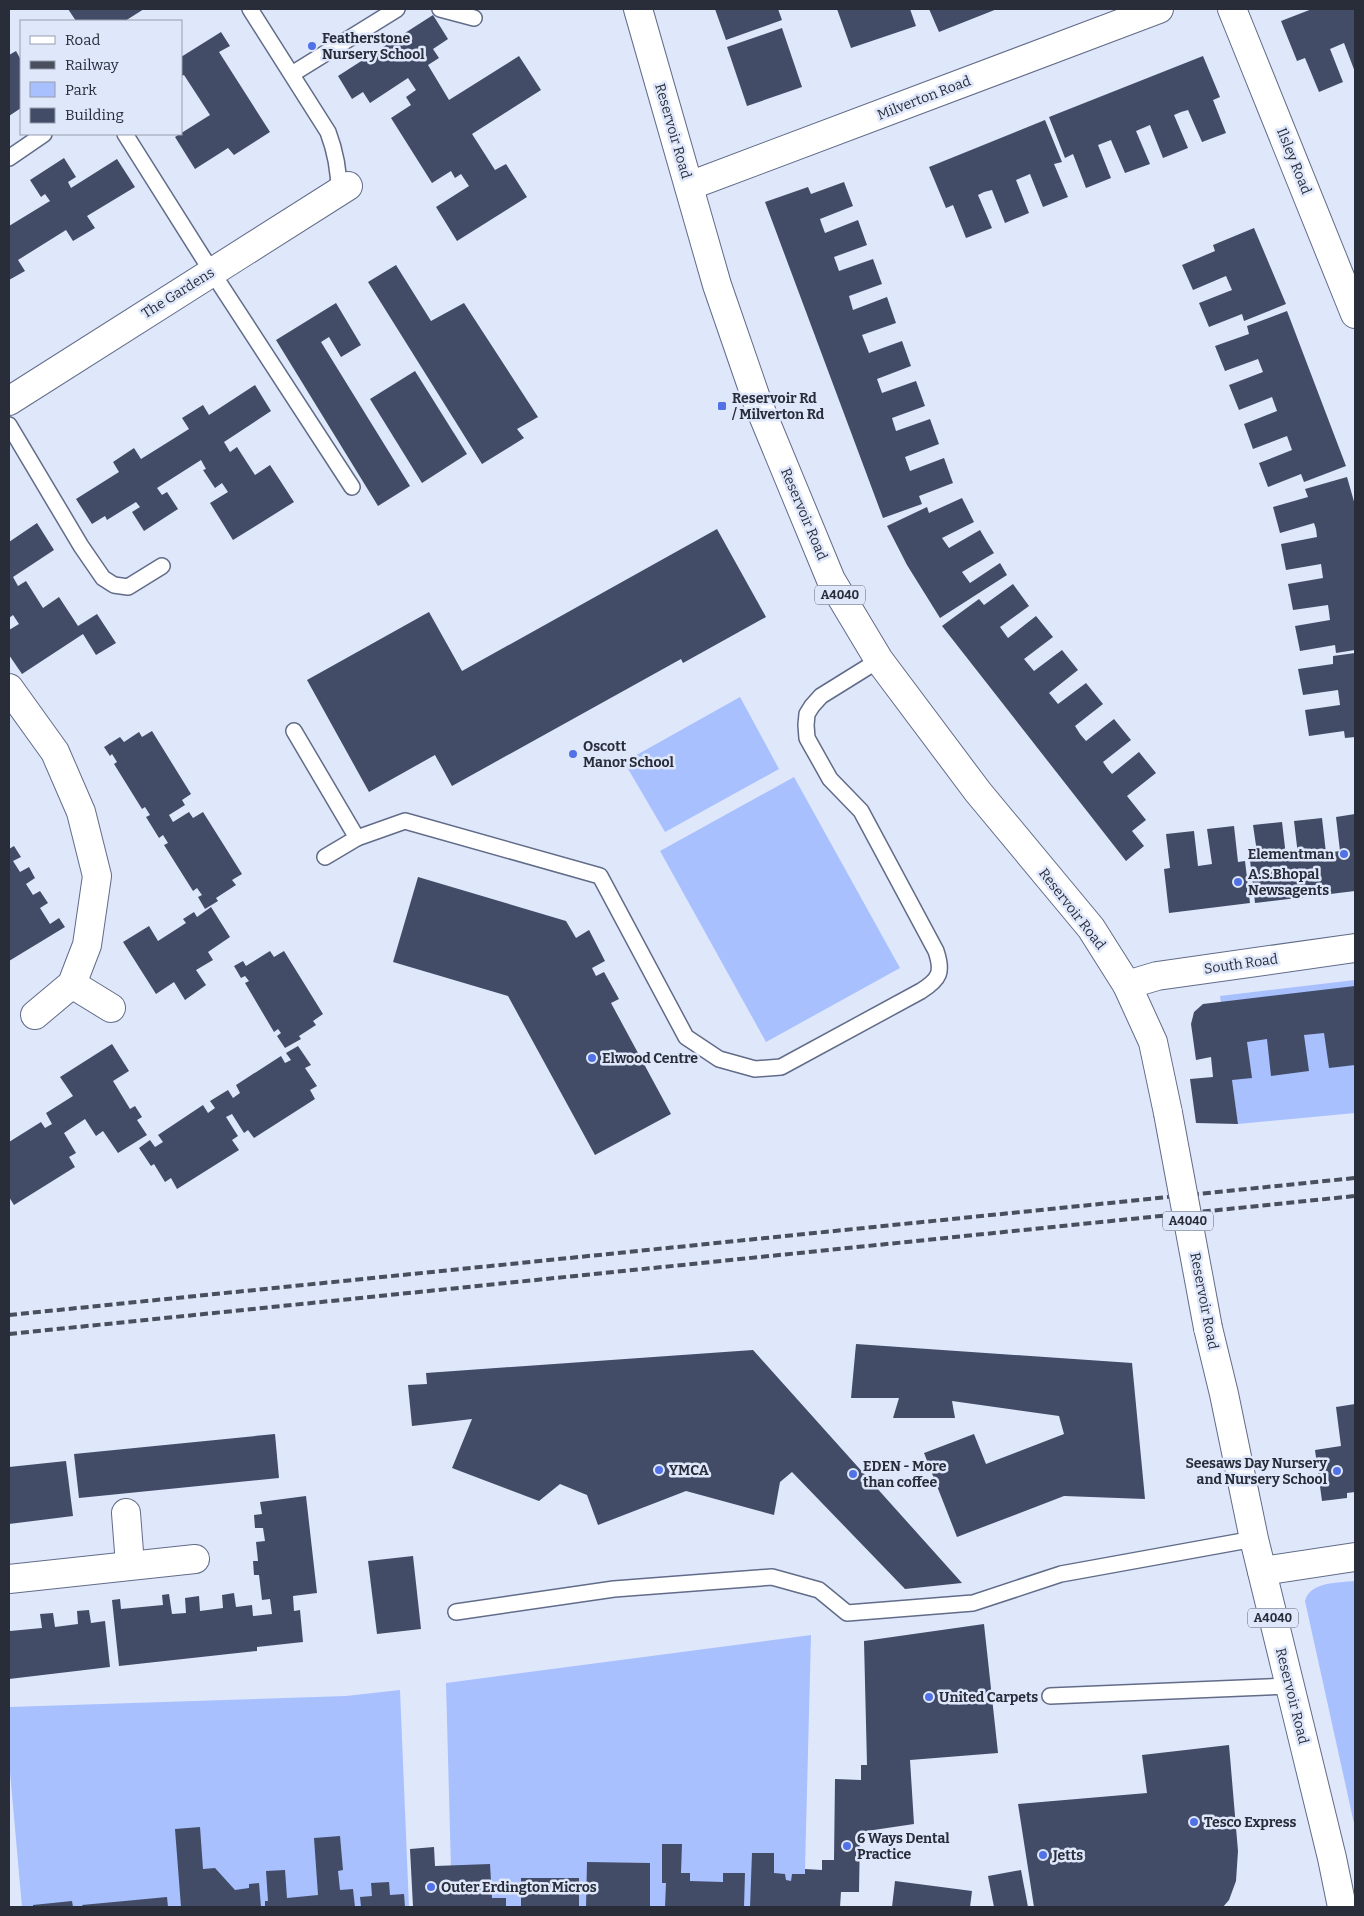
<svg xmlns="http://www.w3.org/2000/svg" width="1364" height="1916" font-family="Bitter,serif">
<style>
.green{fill:#a9c0ff}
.building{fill:#424c67}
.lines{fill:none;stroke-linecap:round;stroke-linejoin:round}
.service-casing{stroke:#616c89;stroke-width:18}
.minor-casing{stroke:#616c89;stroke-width:30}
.primary-casing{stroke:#616c89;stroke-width:30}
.service{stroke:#fff;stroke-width:15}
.minor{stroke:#fff;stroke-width:28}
.primary{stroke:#fff;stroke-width:28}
.rail{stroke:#494f5c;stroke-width:4;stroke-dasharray:8 4;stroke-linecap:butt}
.primary-bridge-casing{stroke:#616c89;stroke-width:30;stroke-linecap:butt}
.primary-bridge{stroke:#fff;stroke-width:28}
.poi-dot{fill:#5171e6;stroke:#dfe7fb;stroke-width:2}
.labels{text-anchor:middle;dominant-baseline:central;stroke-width:5;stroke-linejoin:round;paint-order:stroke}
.shield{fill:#dfe7fb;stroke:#5f6573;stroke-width:1}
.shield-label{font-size:12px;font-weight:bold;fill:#282d39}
.poi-label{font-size:14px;font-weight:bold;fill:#282d39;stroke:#dfe7fb;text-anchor:start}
.street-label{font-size:14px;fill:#282d39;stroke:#dfe7fb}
</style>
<rect width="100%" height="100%" fill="#dfe7fb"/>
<g class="green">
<path d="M740,697L779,769L665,832L624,762Z"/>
<path d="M794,777L900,968L766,1042L660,851Z"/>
<path d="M1355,980V1113L1238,1124L1220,996Z"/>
<path d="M1355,1581V1828L1305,1601C1310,1581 1339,1583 1355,1581Z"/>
<path d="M811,1635L804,1907H452L446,1683Z"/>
<path d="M400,1690L409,1907H22L9,1761V1707L346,1696Z"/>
</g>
<g class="building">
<path d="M68,9H144L125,21H76Z"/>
<path d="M715,9H778L782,20L726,40Z"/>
<path d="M837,9H910L916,26L851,48Z"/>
<path d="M929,9H997L939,32Z"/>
<path d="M1312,9H1355V72L1344,43L1330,49L1343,82L1319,92L1305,58L1297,61L1281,21Z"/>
<path d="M433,15L448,39L433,49L439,58L428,65L449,100L519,56L541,90L472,134L495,170L506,164L527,197L457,241L436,207L469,186L461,174L455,178L451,171L432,183L391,118L411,105L406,97L416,90L408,78L370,103L363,92L352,99L338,76Z"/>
<path d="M782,28L802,87L747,106L727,47Z"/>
<path d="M221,32L230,46L219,52L270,132L234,155L228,148L195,169L175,137L210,115L184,75L181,76V57Z"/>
<path d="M16,51L21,60V108L9,116V55Z"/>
<path d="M1203,56L1220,97L1213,100L1226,133L1202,142L1188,110L1181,112L1174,115L1188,148L1163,158L1150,125L1136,131L1150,164L1125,173L1111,140L1098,145L1111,178L1086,188L1073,154L1065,158L1049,117Z"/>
<path d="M1045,120L1062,162L1054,164L1068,197L1043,207L1030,174L1016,180L1029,213L1005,223L992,190L984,192L978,195L992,228L966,238L953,205L946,208L929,167Z"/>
<path d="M64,158L76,177L68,182L71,188L117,159L135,187L87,216L95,228L73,241L66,230L18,260L25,271L9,280V226L50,201L45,194L41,197L30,180Z"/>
<path d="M844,182L853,206L820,219L822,225L825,233L858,220L867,245L834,257L839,271L873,259L882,284L849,296L853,310L887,297L896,323L862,335L869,353L902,341L911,366L877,379L882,393L916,381L925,406L892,418L896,431L930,419L939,444L905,457L910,471L944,458L953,483L919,496L922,504L883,518L765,202L808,187L811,194Z"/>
<path d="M1254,228L1286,304L1244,321L1242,314L1209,327L1199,303L1232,290L1226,276L1193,290L1182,265L1215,251L1213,245Z"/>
<path d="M396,265L431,321L464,303L538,417L517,429L524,438L482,464L368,282Z"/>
<path d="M336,303L361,345L341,357L329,337L321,342L410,486L378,506L276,340Z"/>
<path d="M1287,311L1346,466L1304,482L1301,474L1268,487L1259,463L1292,450L1287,436L1253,449L1244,424L1277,411L1272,397L1239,410L1229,385L1263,372L1258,359L1225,371L1215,346L1249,334L1247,326Z"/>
<path d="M415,371L467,454L422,483L370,399Z"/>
<path d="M255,385L271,411L224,442L230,452L237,447L255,475L270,465L294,502L233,540L210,503L228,492L222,483L215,488L203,470L206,469L201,460L157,488L162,495L167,492L178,509L144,531L132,512L140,507L136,502L107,520L105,516L92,524L76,499L119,472L113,462L134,448L141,459L189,429L182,418L203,405L209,415Z"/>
<path d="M1347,477L1355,505V650L1336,653L1335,645L1300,651L1295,626L1330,620L1329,612L1328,605L1293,610L1288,584L1323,578L1321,564L1286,570L1281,544L1317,537L1316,529L1314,523L1280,533L1273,507L1308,497L1305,489Z"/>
<path d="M962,498L974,522L942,538L949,548L980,530L987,542L994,553L962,572L970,583L1000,563L1007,575L940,618L907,565L887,526L927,507L929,513Z"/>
<path d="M37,523L54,550L13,577L18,586L26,581L43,608L59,597L78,626L97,614L116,643L96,655L83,634L22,674L9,655V630L19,624L13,615L9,618V542Z"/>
<path d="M717,529L766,617L683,663L681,659L452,786L435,755L369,792L307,680L429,612L462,671Z"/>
<path d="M1013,584L1029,606L1000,627L1008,638L1036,616L1053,637L1024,659L1034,671L1062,650L1078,670L1049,693L1058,704L1086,683L1103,704L1075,726L1080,734L1086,741L1114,719L1131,740L1103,762L1107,768L1112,774L1139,752L1156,773L1127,796L1146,820L1132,831L1144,846L1126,861L942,626L979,599L984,605Z"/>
<path d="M1355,653V737L1345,738L1344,731L1309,736L1305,710L1340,705L1338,690L1303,695L1298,669L1333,664V656Z"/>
<path d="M152,731L191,794L182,800L185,805L169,815L173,822L189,812L193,818L203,812L242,874L232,880L236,885L216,898L218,901L205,909L198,897L202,895L197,888L193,891L164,845L168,843L163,835L159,838L146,817L150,815L145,807L142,809L114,764L117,762L112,754L110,756L104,747L120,737L124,742L139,732L142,737Z"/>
<path d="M1355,814V891L1255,903L1250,860L1258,859L1253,825L1282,822L1286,856H1291L1298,855L1294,821L1322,818L1326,853L1340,851L1336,817Z"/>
<path d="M1234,826L1238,862L1245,861L1250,903L1169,913L1164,869L1170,868L1166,834L1194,831L1198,866L1212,864L1207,829Z"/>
<path d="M14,846L21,857L13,861L20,872L29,867L35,878L26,884L33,895L40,891L48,903L40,908L50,924L59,918L65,927L9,961V849Z"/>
<path d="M418,877L566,921L576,938L589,930L605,961L592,968L596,976L604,972L619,999L611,1003L671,1114L595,1155L508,996L393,962Z"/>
<path d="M211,907L230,937L208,952L213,960L196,970L206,985L185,1000L174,982L156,994L123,942L149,926L158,941L186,923L183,919L194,912L197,917Z"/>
<path d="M270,951L274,957L284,951L323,1014L313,1021L316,1025L299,1036L301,1039L285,1048L277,1036L281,1033L278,1029L274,1032L245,983L249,981L245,976L241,978L234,966L243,961L246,966Z"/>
<path d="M1355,986V1065L1329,1068L1324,1033L1304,1035L1309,1071L1271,1076L1267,1039L1247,1042L1252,1078L1232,1080L1238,1124L1196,1123L1190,1079L1213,1077L1211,1057L1196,1060L1191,1024L1194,1012L1203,1004Z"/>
<path d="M112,1044L129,1071L113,1081L130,1109L135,1106L142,1117L137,1120L147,1135L118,1153L103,1131L96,1136L85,1119L64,1133L76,1153L69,1157L75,1167L14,1205L9,1197V1142L41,1122L45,1128L52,1124L46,1113L73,1096L60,1077Z"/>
<path d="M298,1046L311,1065L305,1068L317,1086L310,1090L315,1099L254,1138L248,1130L244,1133L232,1114L226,1117L238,1136L232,1140L239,1150L177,1189L171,1178L165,1182L154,1164L151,1166L139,1148L150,1140L155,1147L163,1142L158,1135L203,1105L208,1113L215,1108L210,1101L228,1090L233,1098L240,1093L236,1085L281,1056L285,1063L291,1060L286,1053Z"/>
<path d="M856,1344L1132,1363L1145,1499L1064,1496L957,1537L924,1453L974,1434L986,1464L1064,1434L1059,1416L952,1401L955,1418H893L899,1398H851Z"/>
<path d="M753,1350L962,1583L905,1589L792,1472L780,1482L774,1515L686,1491L598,1525L587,1495L560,1484L539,1501L452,1468L472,1419L412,1426L408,1385L427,1384L426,1373Z"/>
<path d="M1355,1404V1492L1347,1493V1498L1322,1501L1315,1450L1341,1446L1336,1407Z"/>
<path d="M275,1434L279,1478L79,1498L74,1454Z"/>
<path d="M66,1461L73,1516L9,1524V1467Z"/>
<path d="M306,1496L317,1593L293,1596L294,1611L300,1610L303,1642L257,1647V1651L119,1666L112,1600L120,1599L121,1609L163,1605L162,1595L169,1594L172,1614L186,1613L185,1598L199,1596L200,1611L223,1608L222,1595L234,1593L236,1607L252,1605L253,1616L272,1614L270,1599L262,1600L259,1575H254L253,1561H258L256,1542L265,1541L263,1528H255L254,1515L262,1514L260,1502Z"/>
<path d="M413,1556L421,1629L377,1634L368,1561Z"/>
<path d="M89,1610L91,1623L105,1621L110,1667L9,1679V1628L10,1631L42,1628L40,1614L53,1613L55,1627L78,1624L77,1611Z"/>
<path d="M984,1624L998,1753L910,1760L914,1824L860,1832L859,1892H841L840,1907H750L752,1853H774V1873L785,1874L786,1880L791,1881L792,1874H805V1869L822,1870V1860H834L835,1779L861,1780V1765H867L864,1641Z"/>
<path d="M1229,1745L1238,1851L1236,1881L1229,1900L1223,1907H1034L1018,1804L1147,1793L1142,1755Z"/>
<path d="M200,1827L203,1869L215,1868L235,1890L249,1888V1884L259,1883L261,1907H181L175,1829Z"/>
<path d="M340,1836L343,1870L338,1871L340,1890L353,1889L355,1907H265V1901H268L266,1871L285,1870L287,1898L318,1895L314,1838Z"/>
<path d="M662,1844H682L681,1873H690V1881L723,1882V1873H745L744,1907H665L666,1883H662Z"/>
<path d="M434,1847L435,1866L490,1864L492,1898H506V1907H413L410,1849Z"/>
<path d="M587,1862L650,1863V1907H586Z"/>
<path d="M1021,1870L1028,1907H994L988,1876Z"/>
<rect x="521" y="1878" width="58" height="29"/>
<path d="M895,1881L972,1891L970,1907H892Z"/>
<path d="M389,1882L390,1895L404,1894L405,1907H361L360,1897L372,1896L371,1883Z"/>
<path d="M167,1897L168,1907H83L82,1905Z"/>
<path d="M72,1901L73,1907H33V1905Z"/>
</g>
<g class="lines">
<defs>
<g id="service">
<path d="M250,9L328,132C336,153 339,170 339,192"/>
<path d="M440,9L474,18"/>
<path d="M292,74L397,9"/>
<path d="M125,134L212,272L352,487"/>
<path d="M9,158L44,134"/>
<path d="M9,425L81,546L103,578L114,585L128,587L162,566"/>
<path d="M294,731L357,838"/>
<path d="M325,857L357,838L405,821L600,876L686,1037L719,1059L755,1069L781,1067L921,991C940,979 943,972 936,951L861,811L830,779L807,738L806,725L807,714L812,706L821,696L879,660"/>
<path d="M456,1612L614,1589L772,1577L819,1590L847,1613L973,1603L1061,1574L1254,1539"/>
<path d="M1050,1696L1289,1686"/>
</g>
<g id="minor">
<path d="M1232,9L1355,314"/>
<path d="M689,186L1159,9"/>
<path d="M9,401L348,186"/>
<path d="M9,688L55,752L81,812L97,876L87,945L72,984L35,1015"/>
<path d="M72,984L111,1008"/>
<path d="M1127,985L1157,976L1355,948"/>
<path d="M126,1513L130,1565"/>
<path d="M1262,1571L1355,1557"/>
<path d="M9,1579L195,1559"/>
</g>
<g id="primary">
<path d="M638,9L717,285L757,401L831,580L879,660L978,792L1091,928L1127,985L1153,1042L1168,1113"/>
<path d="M1208,1328L1224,1394L1254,1539L1332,1858L1342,1907"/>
</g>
</defs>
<use href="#service" class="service-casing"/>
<use href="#minor" class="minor-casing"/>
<use href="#primary" class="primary-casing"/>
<use href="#service" class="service"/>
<use href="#minor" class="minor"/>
<use href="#primary" class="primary"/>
<g class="rail">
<path d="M9,1315L1355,1178"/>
<path d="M9,1334L1355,1196"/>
</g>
<defs>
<path id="primary-bridge" d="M1168,1113L1208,1328"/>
</defs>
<use href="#primary-bridge" class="primary-bridge-casing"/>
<use href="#primary-bridge" class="primary-bridge"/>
</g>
<g class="poi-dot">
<circle cx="312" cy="46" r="5"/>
<rect x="717" y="401" width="10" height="10" rx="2.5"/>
<circle cx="573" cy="754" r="5"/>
<circle cx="1344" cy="854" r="5"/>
<circle cx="1238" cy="882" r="5"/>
<circle cx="592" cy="1058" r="5"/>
<circle cx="659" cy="1470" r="5"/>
<circle cx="1337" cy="1471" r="5"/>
<circle cx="853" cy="1474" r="5"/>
<circle cx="929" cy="1697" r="5"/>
<circle cx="1194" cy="1822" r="5"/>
<circle cx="847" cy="1846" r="5"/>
<circle cx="1043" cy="1855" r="5"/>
<circle cx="431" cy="1887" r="5"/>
</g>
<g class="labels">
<g class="shield">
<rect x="815" y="585.5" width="50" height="19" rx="4"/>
<rect x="1163" y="1211.5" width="50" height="19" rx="4"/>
<rect x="1248" y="1608.5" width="50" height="19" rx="4"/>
</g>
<g class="shield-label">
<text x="840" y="595">A4040</text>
<text x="1188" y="1221">A4040</text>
<text x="1273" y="1618">A4040</text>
</g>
<g class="poi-label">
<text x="322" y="38">Featherstone<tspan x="322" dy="16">Nursery School</tspan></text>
<text x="732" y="398">Reservoir Rd<tspan x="732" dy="16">/ Milverton Rd</tspan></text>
<text x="583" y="746">Oscott<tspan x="583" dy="16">Manor School</tspan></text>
<text x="1334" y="854" text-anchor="end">Elementman</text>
<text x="1248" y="874">A.S.Bhopal<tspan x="1248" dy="16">Newsagents</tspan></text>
<text x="602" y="1058">Elwood Centre</text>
<text x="1327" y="1463" text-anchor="end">Seesaws Day Nursery<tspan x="1327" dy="16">and Nursery School</tspan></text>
<text x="863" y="1466">EDEN - More<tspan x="863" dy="16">than coffee</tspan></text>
<text x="669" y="1470">YMCA</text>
<text x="939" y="1697">United Carpets</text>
<text x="1204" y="1822">Tesco Express</text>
<text x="857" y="1838">6 Ways Dental<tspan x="857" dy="16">Practice</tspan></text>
<text x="1053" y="1855">Jetts</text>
<text x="441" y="1887">Outer Erdington Micros</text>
</g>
<g class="street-label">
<text transform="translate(924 98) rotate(-21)">Milverton Road</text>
<text transform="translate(673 131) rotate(74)">Reservoir Road</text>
<text transform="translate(1294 161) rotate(68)">Ilsley Road</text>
<text transform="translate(178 293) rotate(-32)">The Gardens</text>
<text transform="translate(804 514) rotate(67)">Reservoir Road</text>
<text transform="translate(1072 909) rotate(52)">Reservoir Road</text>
<text transform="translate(1241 964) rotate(-8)">South Road</text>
<text transform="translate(1204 1301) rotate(79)">Reservoir Road</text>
<text transform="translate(1292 1696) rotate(76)">Reservoir Road</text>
</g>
</g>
<rect width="1364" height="1916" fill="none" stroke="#282d39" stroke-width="20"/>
<rect x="20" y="20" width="162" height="115" fill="#dfe7fb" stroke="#969dad"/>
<rect x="30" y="36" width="25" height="8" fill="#ffffff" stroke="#969dad"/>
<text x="65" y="45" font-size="15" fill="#282d39">Road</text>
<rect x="30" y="61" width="25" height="8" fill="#494f5c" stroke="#969dad"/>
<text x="65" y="70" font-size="15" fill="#282d39">Railway</text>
<rect x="30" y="82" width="25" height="15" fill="#a9c0ff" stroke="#969dad"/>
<text x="65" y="95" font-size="15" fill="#282d39">Park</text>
<rect x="30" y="108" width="25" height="15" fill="#424c67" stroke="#969dad"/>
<text x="65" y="120" font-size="15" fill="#282d39">Building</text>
</svg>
